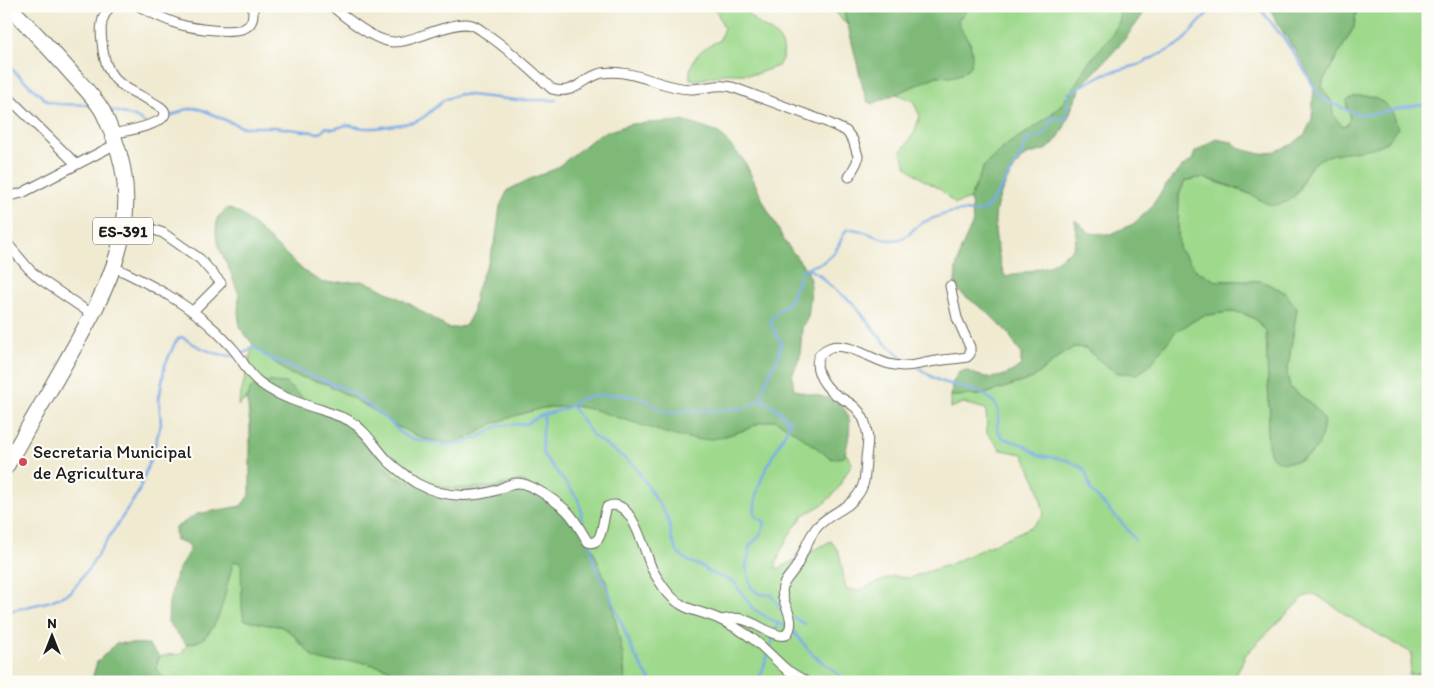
<svg xmlns="http://www.w3.org/2000/svg" width="1434" height="688" font-family="Itim,sans-serif">
<style>
.green{fill:#9ed98c;stroke:#5d7a54}
.forest{fill:#7eb978;stroke:#4d6a4a}
.lines{fill:none;stroke-linecap:round;stroke-linejoin:round}
.stream{stroke:#7bace6;stroke-width:2.5}
.minor-casing{stroke:#66645b;stroke-width:11}
.primary-casing{stroke:#66645b;stroke-width:17}
.minor{stroke:#fff;stroke-width:9}
.primary{stroke:#fff;stroke-width:15}
.poi-dot{fill:#d1495b;stroke:#fdfcf7;stroke-width:2}
.labels{text-anchor:middle;dominant-baseline:central;stroke-width:4.5;stroke-linejoin:round;paint-order:stroke}
.shield{fill:#fdfcf7;stroke:#605f5e;stroke-width:1}
.shield-label{font-size:16px;font-weight:bold;fill:#1c1c1c}
.poi-label{font-size:18px;fill:#1c1c1c;stroke:#fdfcf7;text-anchor:start}
</style>
<rect width="100%" height="100%" fill="#fdfcf7"/>
<filter id="ink" filterUnits="userSpaceOnUse"><feTurbulence type="fractalNoise" baseFrequency=".02" numOctaves="2"/><feDisplacementMap in="SourceGraphic" scale="10" xChannelSelector="R" yChannelSelector="G"/><feConvolveMatrix kernelMatrix="1 2 1 2 8 2 1 2 1" color-interpolation-filters="sRGB"/></filter>
<filter id="wash" filterUnits="userSpaceOnUse"><feTurbulence type="fractalNoise" baseFrequency=".0096" numOctaves="4" result="noise"/><feDisplacementMap in="SourceGraphic" scale="20" xChannelSelector="R" yChannelSelector="G"/><feGaussianBlur stdDeviation="1.12" result="paint"/><feColorMatrix in="noise" values="0 0 0 0 0 0 0 0 0 0 0 0 0 0 0 0 0 1.4 0 .05"/><feComposite in="paint" operator="in"/></filter>
<g filter="url(#wash)">
<rect width="100%" height="100%" fill="#f0ead1"/>
<g class="green">
<path d="M711,6H749C749,9 749,12 749,14C755,27 787,33 783,55C783,58 780,63 778,66L756,74H724L698,80L690,79C688,69 695,54 705,48C709,45 714,43 719,41L724,28L717,12Z"/>
<path d="M830,6H842L848,27V26Z"/>
<path d="M971,6H1119L1120,20L1112,35L1085,67L1071,93L1056,110L1038,125L1008,144L984,166L970,199L955,204L941,190L922,179L907,167L901,152L914,133L920,116L913,101L896,94L937,76L951,77L971,44L961,30L958,20Z"/>
<path d="M1357,6H1428V673L1408,675L1410,672L1412,653L1360,624L1315,594L1304,597L1246,654L1233,682H625L623,656L493,487L457,488L419,484L394,477L369,446L339,415L251,388L246,399L238,406L253,345L290,374L327,384L370,408L394,425L425,439L452,443L476,434L492,424L514,416L542,408L574,406L739,431L745,430L759,423L775,420L844,457L845,452L852,463L837,490L825,503L804,515L793,529L781,550L775,568H780L831,541L839,552L846,589L857,591L893,576L909,578L950,564L1033,526L1044,514L1038,487L1023,454L1001,450L987,433L986,409L963,403L951,408V396L981,395L1013,385L1033,378L1059,357L1074,347L1085,348L1105,365H1150L1174,332L1202,316L1229,312L1242,313L1255,319L1266,331L1269,407L1270,409L1267,434L1268,437L1294,462L1303,459L1314,451L1313,405L1290,388L1287,374L1297,308L1285,293L1279,289L1261,281H1217L1198,272L1179,249L1178,231L1179,195L1185,181L1202,177L1250,194L1268,204L1297,194C1302,184 1306,172 1314,163C1328,148 1367,152 1387,142L1390,109L1381,101L1362,96L1346,105C1350,113 1352,117 1347,125L1342,126L1333,115L1332,102L1322,88L1323,81L1354,27Z"/>
<path d="M234,561L241,563L268,625L280,626L292,633L301,645L329,662L357,661L386,668L412,682H169L160,675L156,667L159,657L168,655L182,654L187,644C217,643 222,602 228,579C229,573 232,567 234,561Z"/>
</g>
<g class="forest">
<path d="M842,6H971L958,20C960,30 965,34 969,42C973,49 972,59 971,66L961,74L951,77L937,76L872,104L868,102L864,92L849,30Z"/>
<path d="M1119,6H1148C1130,37 1105,61 1080,87L1079,93C1069,109 1067,130 1053,144C1046,153 1034,151 1025,156C1019,160 1015,168 1011,174C994,204 992,217 998,251C1000,261 1001,269 1006,277L1049,266L1073,249L1077,235L1075,220L1090,233L1101,234H1111L1133,224L1149,210L1164,188L1183,166L1192,160L1195,152L1216,139L1232,142L1241,149L1261,154L1273,152L1293,144L1305,134L1312,119L1314,85L1303,63L1275,20L1270,6H1357L1354,27L1323,81L1322,88L1332,102L1333,115L1342,126L1347,125C1354,112 1346,112 1347,100C1360,91 1380,97 1390,109C1394,114 1396,122 1398,128C1394,132 1391,139 1386,142C1370,154 1337,148 1317,161C1298,173 1305,203 1274,205C1265,205 1258,198 1250,194C1241,190 1209,177 1200,178C1195,178 1190,180 1185,181L1179,195L1178,231L1179,249L1198,272L1217,281H1261L1279,289L1285,293L1297,308L1287,374L1290,388L1313,405L1324,420C1323,431 1321,442 1315,450C1305,461 1277,470 1270,453C1265,439 1268,424 1270,410L1269,407L1266,331L1255,319L1242,313L1229,312L1202,316L1175,332L1150,365L1138,374L1118,373L1105,365L1085,348L1074,347L1059,357L1033,378L1013,385L981,395L951,396L952,384L958,373L966,370C987,381 1003,380 1021,365V353L1008,333L986,311L962,294L955,284L956,269L961,249L973,222L971,201L969,200L984,166L1008,144L1038,125L1056,110L1071,93L1085,67L1112,35L1120,20Z"/>
<path d="M683,121L719,133L741,157L746,164L765,205L785,242L808,272L811,286L810,301L808,317L802,328L800,357L792,376L794,389C802,393 811,394 820,396C857,405 852,427 844,457L832,459L789,428L775,420L759,423L745,430L719,438L702,440L675,436L595,410L574,406L542,408L514,416L492,424L476,434L452,443L425,439L394,425L370,408L327,384L290,374L255,347L240,328L238,312L239,295L230,271L219,248L216,235L217,218L228,208L243,215L305,272L323,283L361,281L374,285L410,304L448,328H457L466,325L472,314L476,292L483,273L488,264L496,237L500,206L508,190L528,180L555,169L600,134L631,124Z"/>
<path d="M261,381L285,383L313,406L339,415L369,446L394,477L419,484L457,488L493,487L522,480L585,530L609,589L623,656L625,682H412L386,668L357,661L329,662L314,658L292,633L280,626L268,625L244,620L242,608L241,563L234,561C224,586 223,643 186,644L168,622L169,602L176,574L191,547L186,543L176,540L175,528L197,514L241,506L250,494V425L247,398L251,388Z"/>
<path d="M116,643L148,644L160,657H159L156,667L160,675L169,682H91L97,662Z"/>
</g>
<g class="lines">
<g class="stream">
<path d="M1258,6L1285,40L1297,58L1318,94L1324,100L1347,110L1359,114H1373L1417,105H1428"/>
<path d="M6,64L47,101L58,104L91,105"/>
<path d="M108,109L135,117L145,123"/>
<path d="M165,119L184,110L195,108L203,110L225,120L242,127H275L319,133L322,132L326,127L333,129L347,125L364,128H376L415,122L424,117L444,100L460,94L516,100H556"/>
<path d="M806,268L818,274L828,284L853,303L883,341L907,362"/>
<path d="M241,354L248,351L253,346L266,356L302,372L343,388L353,393L390,422L403,435L412,439L445,445H457L479,437L500,425L526,424L539,416L565,409L578,400L591,396L600,395H623L636,397L642,398L663,411L670,413L693,410L708,411L746,408L754,404L760,399L767,379L779,354L781,343L772,327L771,320L774,315L790,301L802,271C808,266 815,266 821,263C839,253 837,246 846,230C862,226 877,241 894,240C911,238 910,229 922,223C932,218 952,211 963,211C969,211 975,213 982,211C993,207 1017,161 1024,149L1026,141C1032,137 1046,137 1048,129C1049,126 1049,123 1049,120L1054,118L1064,119L1067,117C1069,109 1066,100 1070,92L1104,74L1138,65L1173,48L1181,43L1214,6"/>
<path d="M919,368C925,372 931,377 938,380C954,387 989,389 997,407C1001,413 997,422 997,430L1003,438L1024,445L1038,455L1067,460L1083,468L1086,473L1091,491L1124,525L1135,540"/>
<path d="M760,399L775,407L790,422C778,452 752,481 755,515L758,518L764,521L765,524L759,537L749,546V554L746,566L751,587L759,594L772,595L780,609L786,614"/>
<path d="M571,405L593,436L634,465L666,515L669,523L672,540L678,553L688,561L701,566L711,573L734,582L753,609L777,623L787,626"/>
<path d="M544,415L542,434L543,454L578,499L581,510L582,526"/>
<path d="M590,543L594,564L609,592L634,654L651,682"/>
<path d="M6,612L51,601L71,592L89,568L138,493L153,452L161,424L159,399L165,365L175,343L178,339L182,337C197,347 217,356 235,356"/>
<path d="M793,617L805,624"/>
<path d="M791,629L813,655L832,669L847,682"/>
<path d="M769,650L778,624"/>
<path d="M758,682L768,655"/>
</g>
</g>
</g>
<g filter="url(#ink)">
<g class="lines">
<defs>
<g id="minor">
<path d="M111,6C101,16 100,28 102,42C103,55 106,70 116,80C128,92 146,97 159,106C184,122 121,132 112,134"/>
<path d="M139,6C151,13 164,19 178,24C191,28 240,36 249,25C254,20 253,12 253,6"/>
<path d="M332,6C346,18 376,42 394,42C409,42 424,34 438,30C448,27 461,22 472,25C478,27 483,32 488,35C511,51 531,70 552,89C575,96 583,77 602,73C633,68 660,88 690,89C705,89 718,83 732,87L824,121L846,131L853,140L858,156L857,162L849,177"/>
<path d="M6,95L76,164"/>
<path d="M6,177L9,197"/>
<path d="M6,197L22,193L116,144"/>
<path d="M126,220L163,233L200,259L221,283L193,311"/>
<path d="M6,242L29,269L40,279L93,315"/>
<path d="M114,267C150,284 187,303 216,331C222,337 229,344 234,350C245,363 248,375 263,385C280,397 302,404 322,410C331,414 342,416 350,421C367,431 376,449 389,462C397,469 407,477 416,483C442,497 469,499 497,490C504,487 510,483 518,483C531,483 557,502 567,511C576,520 581,532 588,542C604,547 602,518 607,507C632,494 645,554 652,569C655,575 660,582 664,588C682,613 699,609 723,621C733,626 744,632 753,639C765,648 775,660 787,670C793,674 800,678 807,682"/>
<path d="M721,620C728,619 735,617 741,619C755,621 774,639 786,635C801,617 774,600 785,582C788,577 793,572 796,567C804,553 807,539 817,527C826,517 838,512 848,505C866,490 865,479 866,458C867,449 869,440 867,432C866,423 862,414 856,408C849,401 839,398 831,391C819,379 808,357 829,348C844,340 873,360 889,364C907,369 920,363 937,361C947,359 957,359 967,357L970,354V347L957,318L950,286"/>
</g>
<path id="primary" d="M6,467C26,430 48,394 68,358C108,288 146,220 114,138C110,129 107,119 102,110C94,97 83,86 73,75C52,51 31,28 8,6"/>
</defs>
<use href="#minor" class="minor-casing"/>
<use href="#primary" class="primary-casing"/>
<use href="#minor" class="minor"/>
<use href="#primary" class="primary"/>
</g>
</g>
<circle class="poi-dot" cx="23" cy="462" r="5"/>
<g class="labels">
<rect class="shield" x="93" y="217.5" width="60" height="27" rx="4"/>
<g class="shield-label">
<text x="123" y="231">ES-391</text>
</g>
<g class="poi-label">
<text x="33" y="452">Secretaria Municipal<tspan x="33" dy="21">de Agricultura</tspan></text>
</g>
</g>
<rect width="1434" height="688" fill="none" stroke="#fdfcf7" stroke-width="25"/>
<g transform="translate(52 636)" stroke="#fdfcf7" stroke-width="4" paint-order="stroke">
<path d="M0-4L9 19L0 12L-9 19Z" fill="#1c1c1c"/>
<text y="-8" font-size="14" font-weight="bold" text-anchor="middle" fill="#1c1c1c">N</text>
</g>
</svg>
